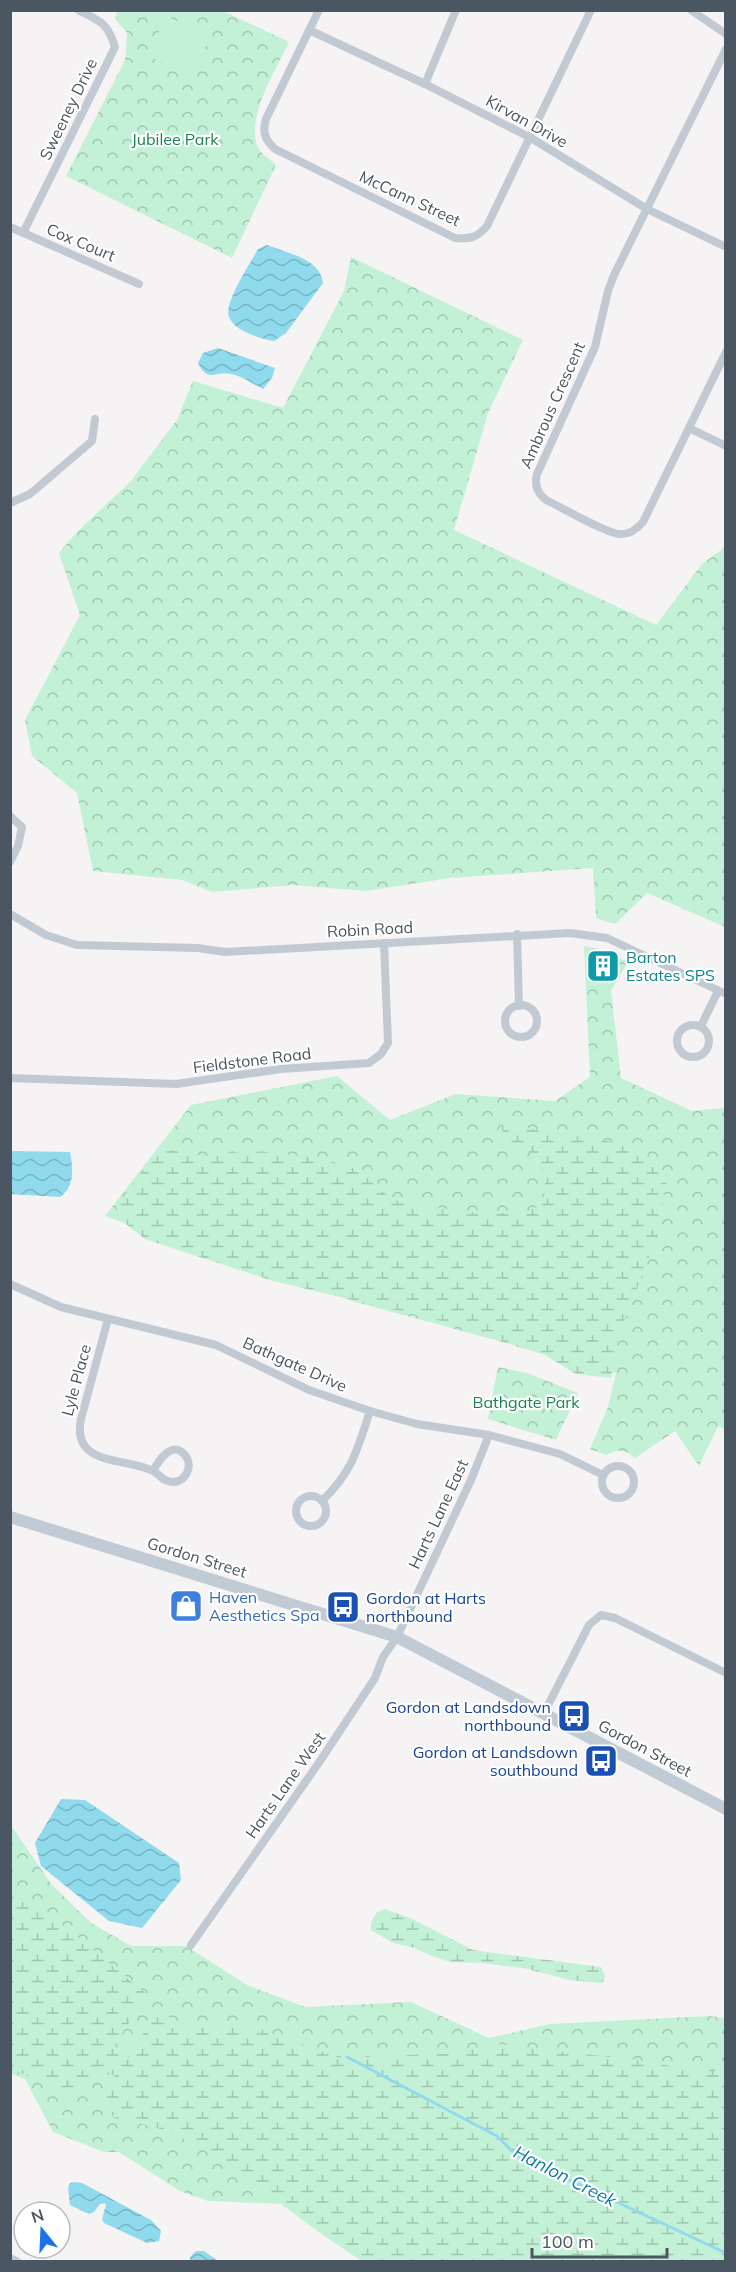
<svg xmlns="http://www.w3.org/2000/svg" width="736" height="2272" font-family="Mulish,sans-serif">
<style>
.forest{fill:url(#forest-crowns)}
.wetland{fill:url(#wetland-marsh)}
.garden{fill:#c3f1d5}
.water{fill:url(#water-waves)}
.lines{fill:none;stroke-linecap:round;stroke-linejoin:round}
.stream{stroke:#90daee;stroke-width:3}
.minor{stroke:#c1cad2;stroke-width:8}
.secondary{stroke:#c1cbd6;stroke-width:12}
.labels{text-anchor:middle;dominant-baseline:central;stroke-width:4.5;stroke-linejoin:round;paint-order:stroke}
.street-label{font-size:16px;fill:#4a5661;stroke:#fff}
.park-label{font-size:16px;fill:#17864f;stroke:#fff}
.culture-label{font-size:16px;fill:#0d838f;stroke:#fff;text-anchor:start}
.shop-label{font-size:16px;fill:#366cbe;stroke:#fff;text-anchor:start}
.transit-label{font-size:16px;fill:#164399;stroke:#fff;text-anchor:end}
.water-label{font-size:18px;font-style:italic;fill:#0c7c9b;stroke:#fff}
</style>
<defs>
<pattern id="forest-crowns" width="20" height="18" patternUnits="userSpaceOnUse" patternTransform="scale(1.5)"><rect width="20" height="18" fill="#c3f1d5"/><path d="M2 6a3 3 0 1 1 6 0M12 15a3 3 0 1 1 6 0" fill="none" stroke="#a0c6b0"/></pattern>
<pattern id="wetland-marsh" width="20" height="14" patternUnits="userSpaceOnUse" patternTransform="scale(1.5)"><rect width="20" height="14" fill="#c3f1d5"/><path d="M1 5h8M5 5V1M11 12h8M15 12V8" fill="none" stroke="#a0c6b0"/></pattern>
<pattern id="water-waves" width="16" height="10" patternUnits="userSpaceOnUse" patternTransform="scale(1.5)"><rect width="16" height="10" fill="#90daee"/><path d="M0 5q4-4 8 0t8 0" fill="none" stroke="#78b4c4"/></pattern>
</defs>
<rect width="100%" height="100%" fill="#f5f3f3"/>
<g class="forest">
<path d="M118,11H223L289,42C277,68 243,121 259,149C262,155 271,160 276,165L232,258L66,176L125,60L127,33L115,18Z"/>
<path d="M351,257L523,340L488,413L454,530L656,625L702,564L725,547V927L647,893L615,924L596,918L593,868L450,878L366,891L292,885L212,892L182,880L93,871L77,793L32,756L25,720L80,615L59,553L77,532L131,481L177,420L193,381L283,408L344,291Z"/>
<path d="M584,946L600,949L628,962L611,991L621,1078L692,1111L725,1108V1429L718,1426L699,1466L675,1431L635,1458C625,1449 617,1449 606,1455L590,1449L608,1407L616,1373L352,1301L105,1216L191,1105L337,1076L390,1120L456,1094L555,1101L590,1077Z"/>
<path d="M498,1367L527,1373L578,1393L556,1440L488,1419Z"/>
<path d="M10,1824L52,1885L91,1923L131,1946H186L247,1985L305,2007L411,2002L489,2038L550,2024L709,2016L725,2018V2261H361L284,2204L208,2201L180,2191L119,2152H104L53,2132L25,2079L11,2074Z"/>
</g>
<g class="wetland">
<path d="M501,1124L631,1145L660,1165L667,1179L655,1242L617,1340L611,1378L576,1374L543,1354L518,1347L484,1331L273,1281L145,1239L121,1220L116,1207L142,1171L163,1149L205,1156L252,1151L320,1158L359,1170L381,1191L398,1201L465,1212L523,1213L542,1205C546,1190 548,1166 534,1155C526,1148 513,1144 504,1138Z"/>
<path d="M10,1882L148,1995L113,2047L129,2057L157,2011L188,2027L252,2026L340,2058L455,2053L500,2044L644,2061L700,2072L725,2070V2261H363C298,2223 244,2168 176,2135C158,2126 134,2123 114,2118L100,2097L115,2076L99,2068L77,2097L11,2069Z"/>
<path d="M385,1909L412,1919L473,1950L601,1967L605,1976L604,1981L600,1983L570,1980L523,1968L482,1963L450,1962L429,1955L415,1948L393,1943L371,1930V1923L376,1913Z"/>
</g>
<path class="garden" d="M169,17L207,36L209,40L192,75L189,76L149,56L148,53L166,18Z"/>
<g class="water">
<path d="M267,245C287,253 321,259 323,283L286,333L274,341C260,338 235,332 229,317C223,304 251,262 258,249Z"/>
<path d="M218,348L275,368L272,378L263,389C253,384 242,376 231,374C216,370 208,384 198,363L203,353Z"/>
<path d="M10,1151L70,1152C73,1167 75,1187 60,1197L11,1194Z"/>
<path d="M61,1799L85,1800L179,1863L181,1880L142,1928L109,1921L41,1866L35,1843Z"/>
<path d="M75,2182L82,2183L151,2220L161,2231L159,2241L147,2243L104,2223L102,2219L106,2205L105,2203L100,2204L94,2212L89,2214L70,2205L68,2188L70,2183Z"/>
<path d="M196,2251H204L218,2261H190V2257Z"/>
</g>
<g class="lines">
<path class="stream" d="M347,2057L497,2136L516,2155L726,2253"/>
<g class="minor">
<path d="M319,10L266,119C262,132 265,140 275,149L455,238C470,239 477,238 487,226L591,10"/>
<path d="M691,10L726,34"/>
<path d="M309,30L425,84L531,138L647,209L726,247"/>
<path d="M726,49L614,275L608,291L595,347L537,474C534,485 537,493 546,500C563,508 603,532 619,534C629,535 637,529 643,522L726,352"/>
<path d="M425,84L456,10"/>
<path d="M10,227L139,284"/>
<path d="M23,233L115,47C108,23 100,21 78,10"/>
<path d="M689,428L726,446"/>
<path d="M10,503L30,494L92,441L95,419"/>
<path d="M10,816L22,827L18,846L10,862"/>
<path d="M10,914L46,935L77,945L198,948L225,952L570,933L607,938L726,994"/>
<path d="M517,934L519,1006"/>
<circle cx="521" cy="1021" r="16"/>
<circle cx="693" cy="1041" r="16"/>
<path d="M701,1026L718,991"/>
<path d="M10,1078L176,1084L281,1069L369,1063L381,1054L388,1043L384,943"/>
<path d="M10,1284L61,1307L216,1345L309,1390L370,1411L417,1424L489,1435L560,1454L603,1475"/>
<path d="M108,1319L81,1419C71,1467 126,1457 153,1471C160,1475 164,1482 173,1482C185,1482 192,1468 187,1458C174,1437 159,1460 153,1471"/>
<circle cx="618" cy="1482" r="16"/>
<circle cx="311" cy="1511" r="15"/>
<path d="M322,1501C353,1471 357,1450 370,1411"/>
<path d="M544,1713L589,1625L601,1615L615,1618L726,1673"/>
<path d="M191,1945L318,1764L375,1678L383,1657L397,1637L471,1480L489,1435"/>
<path d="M10,2258L18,2262"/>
</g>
<path class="secondary" d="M10,1517L397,1637L726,1809"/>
</g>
<defs>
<symbol id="building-square" viewBox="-11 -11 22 22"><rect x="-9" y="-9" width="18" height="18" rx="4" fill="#0f9aa8" stroke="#fff"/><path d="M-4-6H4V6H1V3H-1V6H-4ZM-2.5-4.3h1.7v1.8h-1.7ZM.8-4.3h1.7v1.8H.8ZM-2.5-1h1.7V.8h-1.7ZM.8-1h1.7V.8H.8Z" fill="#fff"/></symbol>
<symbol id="shop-square" viewBox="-11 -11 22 22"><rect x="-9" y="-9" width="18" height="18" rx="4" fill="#3f7fe0" stroke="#fff"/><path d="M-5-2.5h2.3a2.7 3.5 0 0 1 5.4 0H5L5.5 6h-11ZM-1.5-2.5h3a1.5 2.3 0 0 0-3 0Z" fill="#fff"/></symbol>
<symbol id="bus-square" viewBox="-11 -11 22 22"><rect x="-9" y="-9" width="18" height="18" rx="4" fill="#1a4fb4" stroke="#fff"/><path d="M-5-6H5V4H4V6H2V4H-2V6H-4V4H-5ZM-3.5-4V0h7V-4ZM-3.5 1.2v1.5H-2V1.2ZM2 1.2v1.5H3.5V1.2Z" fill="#fff"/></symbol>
</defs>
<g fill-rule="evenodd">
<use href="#building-square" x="584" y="947" width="38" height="38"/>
<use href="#shop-square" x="167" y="1587" width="38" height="38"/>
<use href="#bus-square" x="324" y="1588" width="38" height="38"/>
<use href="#bus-square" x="555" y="1697" width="38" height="38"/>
<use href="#bus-square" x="582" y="1742" width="38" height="38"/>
</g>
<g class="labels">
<g class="street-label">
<text transform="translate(68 109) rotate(-64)">Sweeney Drive</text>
<text transform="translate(527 121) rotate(29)">Kirvan Drive</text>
<text transform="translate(410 198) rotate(25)">McCann Street</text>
<text transform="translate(81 242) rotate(23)">Cox Court</text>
<text transform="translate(552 405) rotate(-66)">Ambrous Crescent</text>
<text transform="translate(370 929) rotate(-3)">Robin Road</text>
<text transform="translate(252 1060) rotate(-7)">Fieldstone Road</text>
<text transform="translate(295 1364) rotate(24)">Bathgate Drive</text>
<text transform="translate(76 1380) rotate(-75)">Lyle Place</text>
<text transform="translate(438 1514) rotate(-65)">Harts Lane East</text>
<text transform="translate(197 1557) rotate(17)">Gordon Street</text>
<text transform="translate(645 1748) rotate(28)">Gordon Street</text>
<text transform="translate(285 1785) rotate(-55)">Harts Lane West</text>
</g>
<g class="park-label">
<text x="175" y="139">Jubilee Park</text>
<text x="526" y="1402">Bathgate Park</text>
</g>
<g class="culture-label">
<text x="626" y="957">Barton<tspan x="626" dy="18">Estates SPS</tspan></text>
</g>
<g class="shop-label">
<text x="209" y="1597">Haven<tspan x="209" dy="18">Aesthetics Spa</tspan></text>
</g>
<g class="transit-label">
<text x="366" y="1598" text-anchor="start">Gordon at Harts<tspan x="366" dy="18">northbound</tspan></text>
<text x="551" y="1707">Gordon at Landsdown<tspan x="551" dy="18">northbound</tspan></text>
<text x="578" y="1752">Gordon at Landsdown<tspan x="578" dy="18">southbound</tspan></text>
</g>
<g class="water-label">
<text transform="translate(565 2176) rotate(27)">Hanlon Creek</text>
</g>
</g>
<rect width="736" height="2272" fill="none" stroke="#4a5661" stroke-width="24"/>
<g transform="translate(42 2230) rotate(342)"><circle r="28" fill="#ffffff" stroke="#b7bbc0" stroke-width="1.5"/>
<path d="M0-4.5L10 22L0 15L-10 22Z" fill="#1a73e8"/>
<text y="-9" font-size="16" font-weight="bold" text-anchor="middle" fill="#4a5661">N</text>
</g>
<path d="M532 2248v9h135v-9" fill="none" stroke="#4a5661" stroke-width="3"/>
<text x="541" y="2248" font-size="18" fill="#4a5661" stroke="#ffffff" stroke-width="4.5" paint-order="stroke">100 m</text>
</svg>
